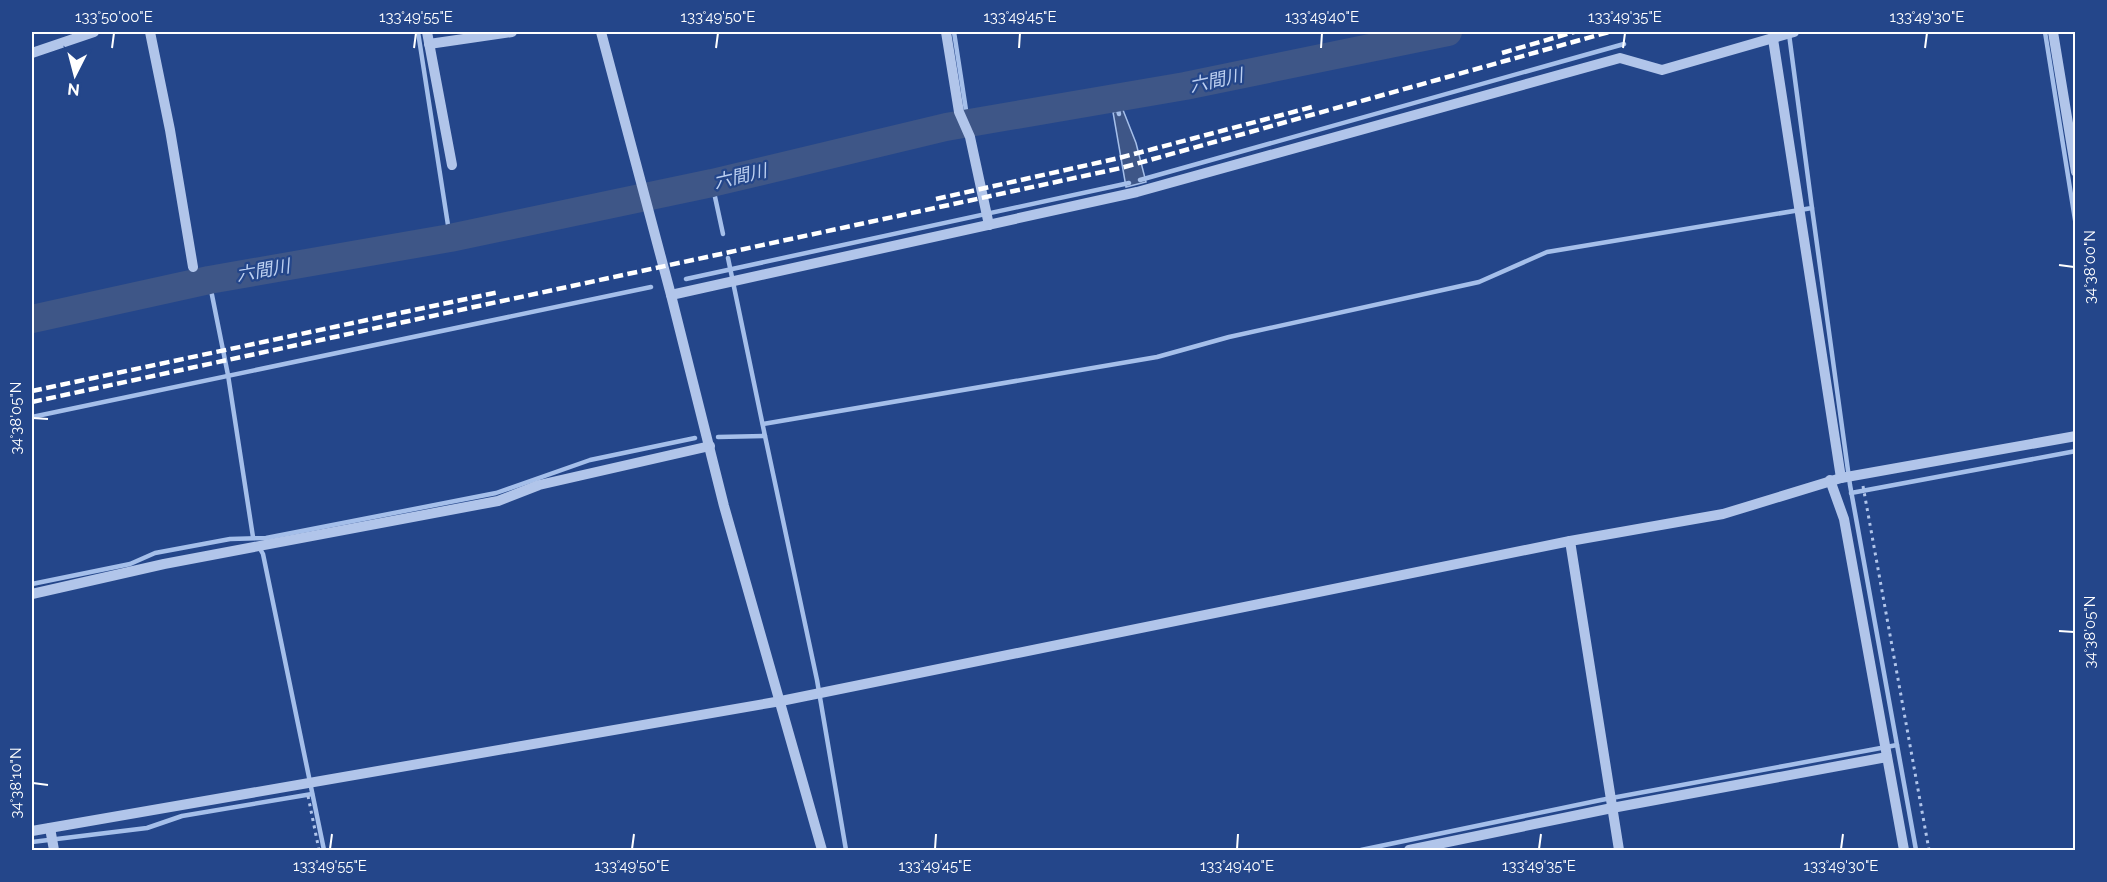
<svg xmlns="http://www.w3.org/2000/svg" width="2107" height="882" font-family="Raleway,'Noto Sans JP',sans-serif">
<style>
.water{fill:#3e5687;stroke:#a5bfea;stroke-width:1.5}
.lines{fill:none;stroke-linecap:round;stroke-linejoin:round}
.stream{stroke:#a5bfea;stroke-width:4.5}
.river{stroke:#3e5687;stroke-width:28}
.path{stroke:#b1c5ea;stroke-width:3;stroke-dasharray:3 4.5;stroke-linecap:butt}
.minor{stroke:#b1c5ea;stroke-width:10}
.rail{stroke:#fff;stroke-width:4.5;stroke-dasharray:10 4.5;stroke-linecap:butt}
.ticks{fill:none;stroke:#fff;stroke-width:2}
.labels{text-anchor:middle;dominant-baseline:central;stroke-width:4.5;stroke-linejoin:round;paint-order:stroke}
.water-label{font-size:18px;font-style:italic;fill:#bdd0f1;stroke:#24468a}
.neatline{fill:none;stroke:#fff;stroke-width:2}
.ticks-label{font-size:15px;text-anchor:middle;fill:#fff}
</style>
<rect width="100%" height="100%" fill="#24468a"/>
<path class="water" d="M1123,110L1136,143L1146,182L1126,187L1113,112Z"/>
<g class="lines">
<g class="stream">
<path d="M418,32L450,238"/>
<path d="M954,32L968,123"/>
<path d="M2045,32L2076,226"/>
<path d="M1115,98L1119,114"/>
<path d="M1140,180L1624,44"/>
<path d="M712,183L723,234"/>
<path d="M1812,208L1850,485L1916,850"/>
<path d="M686,279L1129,183"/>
<path d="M209,280L228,375L253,537"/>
<path d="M32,417L651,287"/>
<path d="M763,424L1157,357L1229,337L1479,282L1547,252L1812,208L1789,34"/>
<path d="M765,436L817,680L846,850"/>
<path d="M718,437L765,436L728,258"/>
<path d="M1851,493L2076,451"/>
<path d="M259,547L263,554L324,850"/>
<path d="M32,584L130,564L155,553L230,539L266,538L496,493L590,460L695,438"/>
<path d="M32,842L147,828L182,816L312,794"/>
<path d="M1361,850L1601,800L1897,745"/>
</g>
<path class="river" d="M32,319L209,280L450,238L712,183L946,127L1185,86L1448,32"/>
<g class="path">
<path d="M1863,486L1929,850"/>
<path d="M308,796L319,850"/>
</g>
<g class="minor">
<path d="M150,32L170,130L193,267"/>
<path d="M427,32L452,165"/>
<path d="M601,32L671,295L724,506L822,850"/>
<path d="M946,32L959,112L970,137L989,225"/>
<path d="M2053,32L2076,172"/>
<path d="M1773,39L1841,478"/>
<path d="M429,44L512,32"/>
<path d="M32,53L94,32"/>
<path d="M671,295L1137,192L1620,58L1662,70L1794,32"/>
<path d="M1830,480L1844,519L1904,850"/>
<path d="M1570,541L1619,850"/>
<path d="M32,594L164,564L498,501L539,485L710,446"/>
<path d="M50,828L54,850"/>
<path d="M32,831L781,701L1570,541L1723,514L1841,478L2076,436"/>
<path d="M1409,850L1612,808L1887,757"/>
</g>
<g class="rail">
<path d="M1502,53L1574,32"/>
<path d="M936,199L1119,158L1312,107"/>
<path d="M32,391L499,292"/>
<path d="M32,402L1121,168L1609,32"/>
</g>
</g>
<path class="ticks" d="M112,48L114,33M414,48L416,33M716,48L718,33M1019,48L1020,33M1321,48L1322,33M1623,48L1625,33M1925,48L1927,33M2059,265L2074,267M33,418L48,419M2059,631L2074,632M33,783L48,785M330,849L332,834M632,849L634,834M935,849L936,834M1237,849L1238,834M1539,849L1541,834M1841,849L1843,834"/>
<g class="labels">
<g class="water-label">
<text transform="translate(1216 80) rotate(-12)">六間川</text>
<text transform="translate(740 176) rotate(-13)">六間川</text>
<text transform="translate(263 270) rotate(-10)">六間川</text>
</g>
</g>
<rect width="2107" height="882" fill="none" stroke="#24468a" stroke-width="66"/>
<g transform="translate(75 75) rotate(186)" stroke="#24468a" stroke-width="4.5" paint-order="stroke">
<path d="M0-4.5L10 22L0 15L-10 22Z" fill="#ffffff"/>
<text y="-9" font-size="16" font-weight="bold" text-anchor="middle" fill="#ffffff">N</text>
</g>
<rect x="33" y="33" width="2041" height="816" class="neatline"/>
<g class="ticks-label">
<text x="114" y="22">133°50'00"E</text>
<text x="416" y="22">133°49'55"E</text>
<text x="718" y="22">133°49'50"E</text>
<text x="1020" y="22">133°49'45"E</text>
<text x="1322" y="22">133°49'40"E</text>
<text x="1625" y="22">133°49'35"E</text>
<text x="1927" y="22">133°49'30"E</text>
<text transform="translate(2090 267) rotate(-90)" y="5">34°38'00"N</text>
<text transform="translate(16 418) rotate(-90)" y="5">34°38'05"N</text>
<text transform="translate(2090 632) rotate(-90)" y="5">34°38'05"N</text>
<text transform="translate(16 783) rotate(-90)" y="5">34°38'10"N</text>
<text x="330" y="871">133°49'55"E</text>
<text x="632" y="871">133°49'50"E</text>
<text x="935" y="871">133°49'45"E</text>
<text x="1237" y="871">133°49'40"E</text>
<text x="1539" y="871">133°49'35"E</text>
<text x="1841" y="871">133°49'30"E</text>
</g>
</svg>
